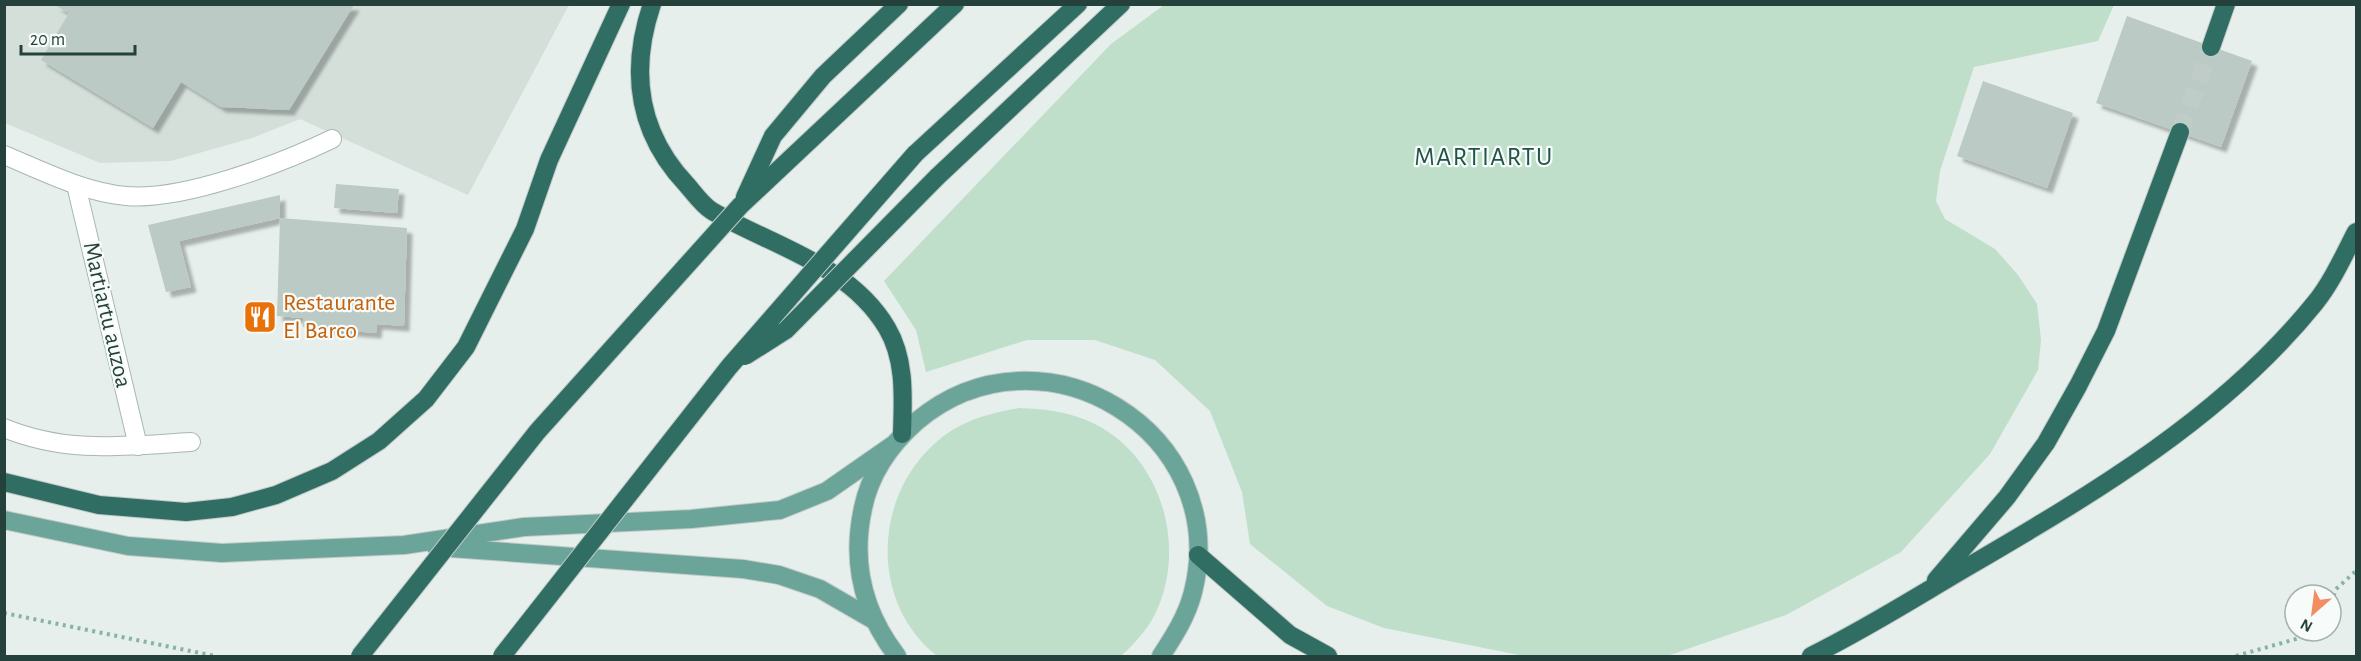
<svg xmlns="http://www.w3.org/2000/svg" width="2361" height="661" font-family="'Alegreya Sans',sans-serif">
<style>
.built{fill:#d4dfda}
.green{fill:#bfdfca}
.building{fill:#bbcac4;filter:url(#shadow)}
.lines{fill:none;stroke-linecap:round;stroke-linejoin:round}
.motorway-tunnel{stroke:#bfccc8;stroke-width:18;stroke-dasharray:18 9;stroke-linecap:butt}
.minor-casing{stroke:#a8b7b3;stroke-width:20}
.primary-casing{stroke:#c2cac8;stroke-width:20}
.motorway-casing{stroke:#c2cac8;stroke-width:20}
.path{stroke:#87b2a7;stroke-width:4;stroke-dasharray:3 4.5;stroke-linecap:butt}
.minor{stroke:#fff;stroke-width:18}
.primary{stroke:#6ba498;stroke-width:18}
.motorway{stroke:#306e64;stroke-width:18}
.motorway-bridge-casing{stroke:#c2cac8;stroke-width:20;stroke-linecap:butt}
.motorway-bridge{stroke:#306e64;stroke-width:18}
.labels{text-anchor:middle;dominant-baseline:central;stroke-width:4.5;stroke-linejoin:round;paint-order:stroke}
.food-label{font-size:24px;fill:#c56008;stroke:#f7fbf9;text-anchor:start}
.street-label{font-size:24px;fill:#24413b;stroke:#f7fbf9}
.neighbourhood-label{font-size:26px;letter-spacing:1.5px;fill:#20544a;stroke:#f7fbf9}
</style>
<defs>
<filter id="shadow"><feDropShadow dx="5.5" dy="5.5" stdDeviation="1.5" flood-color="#0004"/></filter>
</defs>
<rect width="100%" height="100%" fill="#e6efeb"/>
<path class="built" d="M4,5H569L468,195L300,119L252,138L171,161L100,163L5,123Z"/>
<g class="green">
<path d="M1164,5V4L2114,5L2098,41L1974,67L1940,171L1936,201L1945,219L1995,249L2018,275L2037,304L2041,340L2038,370L1990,454L1901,552L1786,615L1667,656H1524L1384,628L1327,606L1250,544L1242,492L1210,411L1155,360L1095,340H1027L926,372L916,330L884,281L1111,44Z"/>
<path d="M1019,408C1042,409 1064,411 1086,420C1160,450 1189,545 1155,614C1147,630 1134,644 1121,656H937C863,597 875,478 954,429C974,417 996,412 1019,408Z"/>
</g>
<g class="building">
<path d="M55,5H354L289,110L221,107L181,82L153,128L41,60L69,13Z"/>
<path d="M2127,16L2252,61L2221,147L2096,103Z"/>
<path d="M1983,81L2073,113L2047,188L1957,156Z"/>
<path d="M336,184L399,189L397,213L334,208Z"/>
<path d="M280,195V218L179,241L191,287L166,292L148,225Z"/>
<path d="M280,218L407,228L404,326L377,324L376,333L303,327V318L277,316Z"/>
</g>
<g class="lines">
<path class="motorway-tunnel" d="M2180,132L2211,47"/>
<defs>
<g id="minor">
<path d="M4,155C43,171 83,192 126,196C183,201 280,164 332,139"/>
<path d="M76,185L138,446"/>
<path d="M4,428C67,454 125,446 191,442"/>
</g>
<g id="primary">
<path d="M4,520L128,546L222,553L404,545L524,527L691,519L780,510L827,491L893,445"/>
<path d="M436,547L743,569L779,575L820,589L872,619"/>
<path d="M897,656C863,612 851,563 863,508C870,474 891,444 917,421C1042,316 1233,432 1193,592C1187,616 1174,636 1161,656"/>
</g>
<g id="motorway">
<path d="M652,4C629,72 638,133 687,185C694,193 702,205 712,211C772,246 849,264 887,328C906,360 903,399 902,434"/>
<path d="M2211,47L2226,4"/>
<path d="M915,154L1078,4"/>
<path d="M937,177L1121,4"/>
<path d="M745,197L773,136L823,76L899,4"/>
<path d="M740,206L955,4"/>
<path d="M4,482L99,505L186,512L232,507L276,495L332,471L379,441L426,399L466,347L525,229L549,160L621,4"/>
<path d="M1198,555L1290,635L1328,656"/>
<path d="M1936,580L2007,497L2046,443L2078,386L2106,331L2180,132"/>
<path d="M1811,656C1866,629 1916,597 1969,566C2094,493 2223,417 2315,303C2332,282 2344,255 2356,232"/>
</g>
</defs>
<use href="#minor" class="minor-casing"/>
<use href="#primary" class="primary-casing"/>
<use href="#motorway" class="motorway-casing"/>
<g class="path">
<path d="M2331,603L2336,589L2356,571"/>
<path d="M4,613L215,656"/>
<path d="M2236,656L2310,635L2314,631"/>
</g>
<use href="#minor" class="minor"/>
<use href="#primary" class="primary"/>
<use href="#motorway" class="motorway"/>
<defs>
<g id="motorway-bridge">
<path d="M745,356L786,330L937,177"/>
<path d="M360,656L537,432L740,206"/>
<path d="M502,656L729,367L915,154"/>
</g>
</defs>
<use href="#motorway-bridge" class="motorway-bridge-casing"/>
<use href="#motorway-bridge" class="motorway-bridge"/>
</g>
<defs>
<symbol id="restaurant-square" viewBox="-11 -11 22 22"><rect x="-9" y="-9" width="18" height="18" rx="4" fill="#e8710a" stroke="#f7fbf9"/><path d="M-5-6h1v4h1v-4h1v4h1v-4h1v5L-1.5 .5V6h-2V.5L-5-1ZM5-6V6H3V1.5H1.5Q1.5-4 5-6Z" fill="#fff"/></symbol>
</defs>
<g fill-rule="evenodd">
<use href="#restaurant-square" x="241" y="298" width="38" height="38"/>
</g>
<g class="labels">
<g class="food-label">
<text x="283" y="303">Restaurante<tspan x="283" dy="28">El Barco</tspan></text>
</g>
<g class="street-label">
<text transform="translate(107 315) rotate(77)">Martiartu auzoa</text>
</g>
<g class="neighbourhood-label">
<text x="1484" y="157">MARTIARTU</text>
</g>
</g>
<rect width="2361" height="661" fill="none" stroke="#24413b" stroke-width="12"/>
<g transform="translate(2313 613) rotate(208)"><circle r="28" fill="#f7fbf9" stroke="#a3b1ad" stroke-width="1.5"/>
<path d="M0-4.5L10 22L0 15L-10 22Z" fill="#f28c61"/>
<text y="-9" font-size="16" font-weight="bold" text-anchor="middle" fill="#24413b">N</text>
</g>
<path d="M21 45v9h114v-9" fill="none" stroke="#24413b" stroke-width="3"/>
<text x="30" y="45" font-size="18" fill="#24413b" stroke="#f7fbf9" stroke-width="4.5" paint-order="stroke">20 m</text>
</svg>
